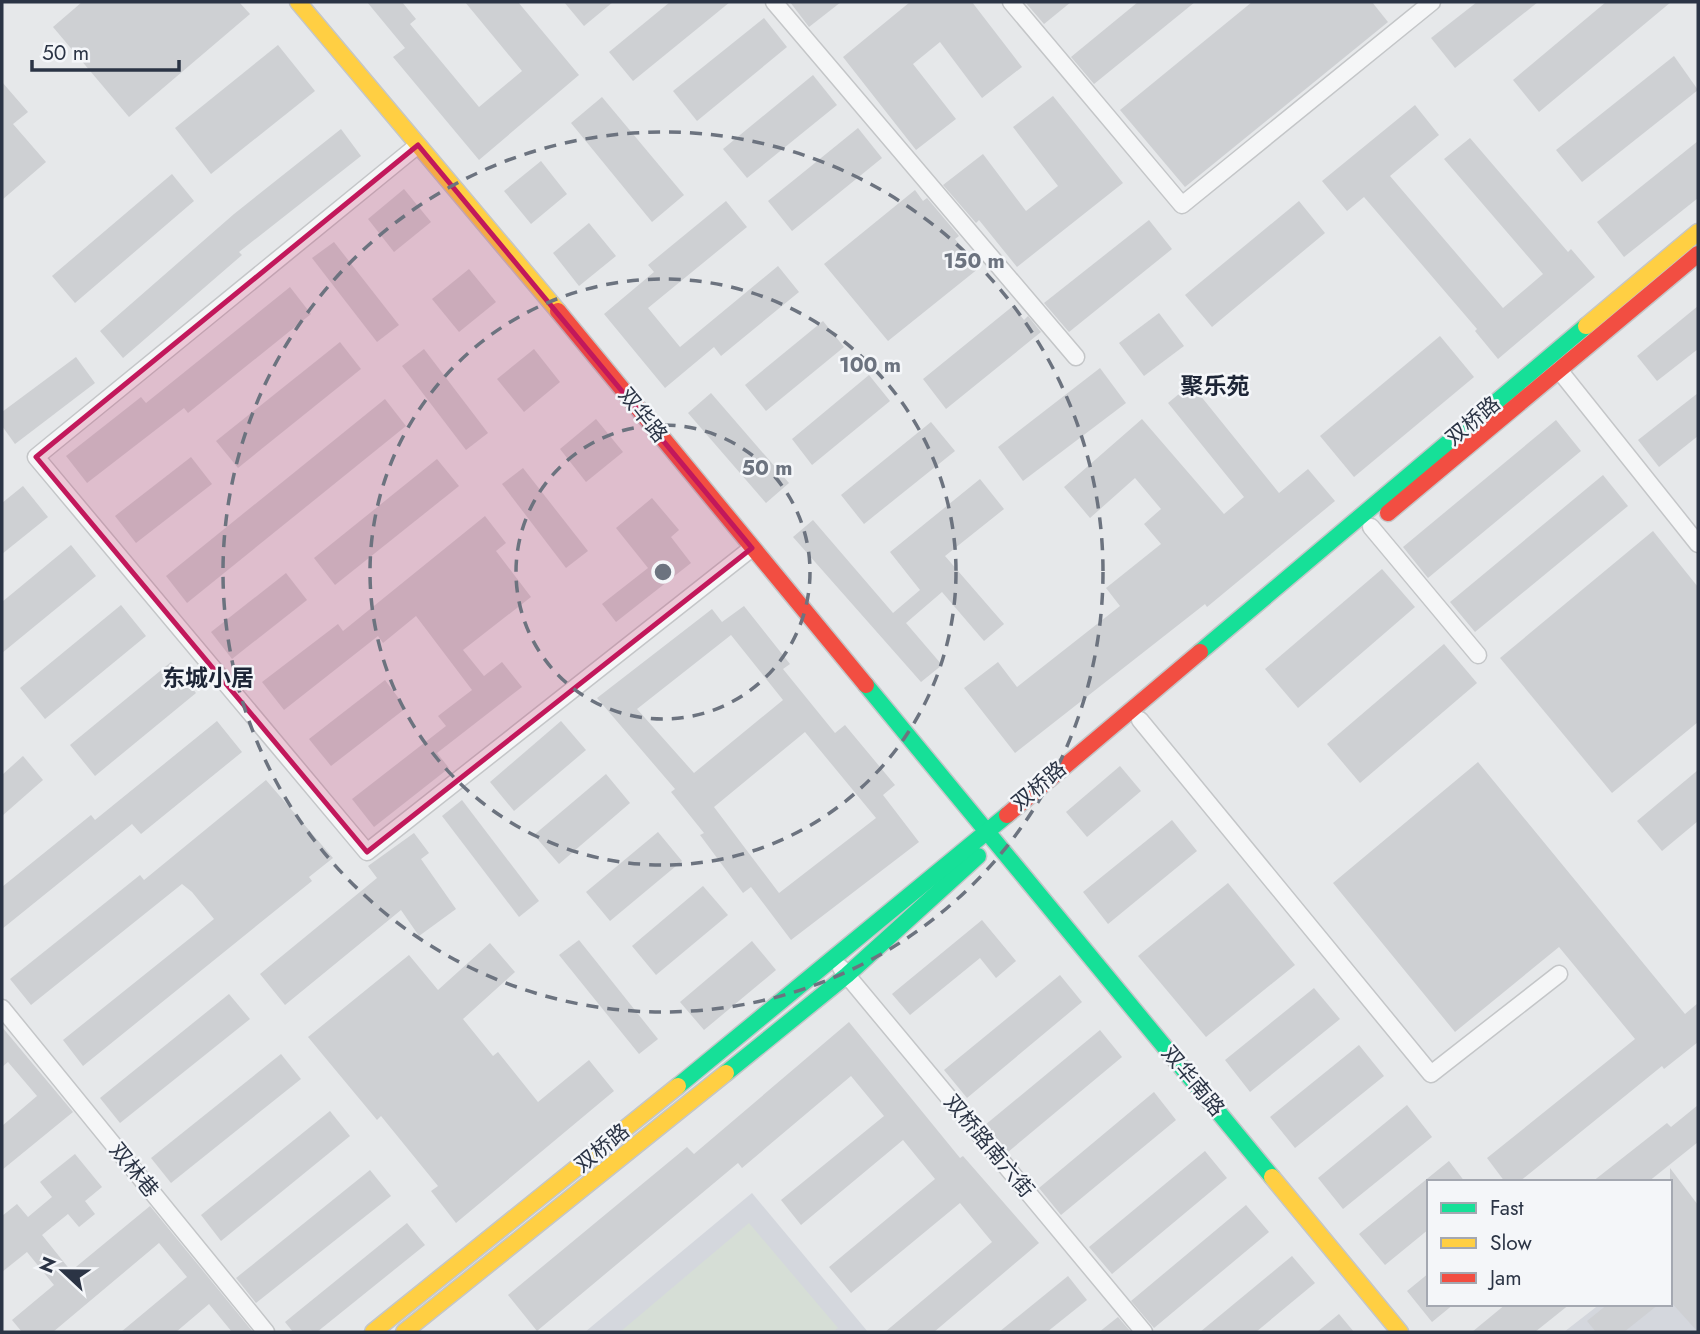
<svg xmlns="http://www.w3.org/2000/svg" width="1700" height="1334" font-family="Jost,'Noto Sans SC',sans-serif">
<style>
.built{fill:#d4d7dd}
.green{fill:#d6ded6}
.building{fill:#ced0d3;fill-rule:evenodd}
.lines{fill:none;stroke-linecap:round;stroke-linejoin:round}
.street-casing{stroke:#c4c6c8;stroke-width:19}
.fast-casing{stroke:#c4c6c8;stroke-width:19}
.slow-casing{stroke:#c4c6c8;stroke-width:19}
.jam-casing{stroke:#c4c6c8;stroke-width:19}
.street{stroke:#f5f6f7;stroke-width:16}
.fast{stroke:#16e098;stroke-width:16}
.slow{stroke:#ffcf43;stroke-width:16}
.jam{stroke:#f24e42;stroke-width:16}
.marked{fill:#c2185b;fill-opacity:0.2;stroke:#c2185b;stroke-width:5;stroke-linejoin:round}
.ring{fill:none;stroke:#6c737f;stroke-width:3.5;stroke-dasharray:12 9}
.labels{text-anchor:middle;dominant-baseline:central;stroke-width:5;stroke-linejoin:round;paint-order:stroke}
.street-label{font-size:21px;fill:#2b3445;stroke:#f4f6f9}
.neighbourhood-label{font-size:23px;font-weight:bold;fill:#1d2536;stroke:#f4f6f9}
.centre{fill:#6c737f;stroke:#f4f6f9;stroke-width:3.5}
.ring-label{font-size:21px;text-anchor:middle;font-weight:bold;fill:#6c737f;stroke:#f4f6f9;stroke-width:5;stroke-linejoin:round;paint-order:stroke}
</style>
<rect width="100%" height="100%" fill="#e6e8ea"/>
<g class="built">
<path d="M752,1193L868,1332H585Z"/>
<path d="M1698,1229V1332H1564L1600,1304H1670V1250Z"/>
</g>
<path class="green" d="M749,1223L838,1328L833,1332H620Z"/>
<g class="building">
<path d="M82,2H239L250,14L129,117L53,27Z"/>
<path d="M367,2H402L416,19L410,24L479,107L522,71L465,2H518L579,75L479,160L393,57L405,48Z"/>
<path d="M564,2H613L584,26Z"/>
<path d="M670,2H730L633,81L609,52Z"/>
<path d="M790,2H841L809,27Z"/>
<path d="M910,2H972L1022,67L982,98L940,42L913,64L956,119L916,150L843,57Z"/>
<path d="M1025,2H1071L1044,24Z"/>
<path d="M1138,2H1195L1094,84L1071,57Z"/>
<path d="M1252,2H1372L1388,22L1185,187L1120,110Z"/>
<path d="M1477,2H1538L1455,68L1431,38Z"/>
<path d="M1606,2H1671L1539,112L1513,80Z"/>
<path d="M764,18L787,47L697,121L673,91Z"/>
<path d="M278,45L315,91L211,174L175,128Z"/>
<path d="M1674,56L1698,90L1582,182L1556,150Z"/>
<path d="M813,75L837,105L747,178L723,149Z"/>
<path d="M2,82L28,112L13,124L46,162L2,200Z"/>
<path d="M1053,96L1123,183L1017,267L979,220L976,223L943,185L983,154L1026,211L1058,186L1013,127Z"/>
<path d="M602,97L684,195L652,222L571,123Z"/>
<path d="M1415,105L1439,135L1390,176L1503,308L1543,274L1444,159L1470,138L1568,252L1571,249L1595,277L1498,359L1475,331L1477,329L1364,197L1347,211L1322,181Z"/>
<path d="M858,128L882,158L792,231L768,201Z"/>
<path d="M341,129L361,156L239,252L242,255L123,358L100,331L234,214Z"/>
<path d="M1698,141V198L1624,257L1597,222Z"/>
<path d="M541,161L567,194L531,224L504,191Z"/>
<path d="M172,174L194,201L75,303L52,276Z"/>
<path d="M404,189L431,222L394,252L368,219Z"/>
<path d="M915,190L923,201L927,198L959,236L955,239L979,268L888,341L824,264Z"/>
<path d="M726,201L747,227L648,308L680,347L778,266L799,292L721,356L714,347L665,388L604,314L654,272L648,265Z"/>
<path d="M1299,201L1325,233L1212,327L1185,295Z"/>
<path d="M1149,220L1172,249L1069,332L1044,303Z"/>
<path d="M589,223L616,256L579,286L553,253Z"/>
<path d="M334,242L399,325L377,342L312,258Z"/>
<path d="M469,269L496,302L459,332L432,299Z"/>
<path d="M290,287L311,314L188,413L184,408L87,483L66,456L141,397L146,403Z"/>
<path d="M1013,306L1024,320L1028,316L1041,332L946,409L923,379Z"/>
<path d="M1698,306V349L1657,381L1637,356Z"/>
<path d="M1159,313L1184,346L1144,376L1119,343Z"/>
<path d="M823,321L844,347L766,411L745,385Z"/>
<path d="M1440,336L1474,377L1354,477L1320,436Z"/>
<path d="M340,342L361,369L238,468L216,441Z"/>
<path d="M424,349L488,433L466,450L402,366Z"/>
<path d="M534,349L560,382L524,412L497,379Z"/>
<path d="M76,357L95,383L15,444L2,426V412Z"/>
<path d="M1100,368L1126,403L1023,481L998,447Z"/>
<path d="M869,375L890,401L812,465L792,439Z"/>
<path d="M1191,384L1279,493L1308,469L1335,501L1207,607L1205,604L1015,753L964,688L998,662L1017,687L1120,606L1106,588L1161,544L1144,524L1161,509L1135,478L1090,518L1064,487L1142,419L1224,514L1244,497L1168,403Z"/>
<path d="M711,393L789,483L766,503L688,413Z"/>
<path d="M1698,393V436L1659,467L1638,440Z"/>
<path d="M385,399L406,426L187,603L166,576Z"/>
<path d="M596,419L623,452L586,482L560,449Z"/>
<path d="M1556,420L1581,451L1428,578L1403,547Z"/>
<path d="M931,422L955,451L864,524L841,495Z"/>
<path d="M191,457L212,484L136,543L115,516Z"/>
<path d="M437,459L459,486L335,585L314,558Z"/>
<path d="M523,468L588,551L566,568L502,484Z"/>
<path d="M1603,475L1628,506L1475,632L1450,602Z"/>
<path d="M980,479L1004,509L945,556L1004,624L984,641L942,592L906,623L942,665L921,682L793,537L813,520L893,613L920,590L890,552Z"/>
<path d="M23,486L48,517L2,554V503Z"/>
<path d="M652,498L679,530L671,537L691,563L616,622L602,604L648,568L616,528Z"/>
<path d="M485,516L506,543L496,551L531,597L463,650L484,676L502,662L522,687L437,753L449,768L374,827L352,799L446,726L438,716L472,690L416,616L383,643L378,636L284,710L262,682L338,624L343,631Z"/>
<path d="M1653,531L1698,587V722L1612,793L1500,658Z"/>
<path d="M71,545L96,576L2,653V602Z"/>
<path d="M1382,569L1415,607L1298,708L1265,669Z"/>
<path d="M286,573L307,600L232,659L211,632Z"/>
<path d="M121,605L146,636L45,719L20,688Z"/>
<path d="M744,606L790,664L783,669L835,733L845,725L895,785L883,795L919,842L791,940L751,887L743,893L700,835L704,833L671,792L675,789L597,698L712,609L722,622ZM731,635L783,700L694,773L637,709ZM805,732L876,818L779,893L714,807Z"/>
<path d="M1444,644L1477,683L1360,783L1327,744Z"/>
<path d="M171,662L196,693L95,776L70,745Z"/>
<path d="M385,680L406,708L331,766L309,739Z"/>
<path d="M217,721L242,752L141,834L132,824L2,929V887L91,815L95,820Z"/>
<path d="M561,721L586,750L514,811L490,782Z"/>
<path d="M23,756L43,780L2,816V775Z"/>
<path d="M1478,762L1685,1014L1698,1003V1042L1664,1069L1662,1066L1519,1182H1505L1487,1158L1635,1039L1559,947L1455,1032L1333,883Z"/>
<path d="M1120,766L1141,791L1087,837L1066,812Z"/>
<path d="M1698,770V821L1662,851L1637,821Z"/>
<path d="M606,774L630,803L559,864L534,835Z"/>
<path d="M266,780L333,858L309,877L312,881L83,1066L63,1040L214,919L192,892L182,884L31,1005L10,979L140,875L144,880Z"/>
<path d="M462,800L539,901L519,917L442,816Z"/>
<path d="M1172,820L1197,851L1108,924L1083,892Z"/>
<path d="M658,832L682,861L610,921L586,892Z"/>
<path d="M414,833L429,853L421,859L456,909L419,936L401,910L285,1005L260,974L377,878L368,866Z"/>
<path d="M1228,883L1295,965L1206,1037L1138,956Z"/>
<path d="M703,886L728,915L656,975L632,946Z"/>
<path d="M982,920L1016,961L996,978L980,958L910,1015L892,994Z"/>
<path d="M579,940L658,1039L639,1054L559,955Z"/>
<path d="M752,941L776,970L704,1030L680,1002Z"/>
<path d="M490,943L515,972L463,1019L493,1056L498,1052L538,1102L589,1060L614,1091L456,1223L431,1191L438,1186L381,1116L377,1120L308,1037L409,955L438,990Z"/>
<path d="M1060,975L1082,1002L967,1098L944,1070Z"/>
<path d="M1314,988L1340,1019L1250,1092L1225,1060Z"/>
<path d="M229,994L250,1019L120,1123L100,1098Z"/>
<path d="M849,1022L960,1158L963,1156L1039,1243L934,1332H885L992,1242L960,1203L851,1293L829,1267L935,1179L903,1140L801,1225L781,1200L884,1116L851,1076L742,1168L738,1163L537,1331L508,1295L687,1147L694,1154Z"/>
<path d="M2,1027L73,1112L2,1170V1126L37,1096L8,1062L2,1067Z"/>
<path d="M1100,1030L1122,1057L1008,1152L985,1125Z"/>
<path d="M1359,1045L1384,1076L1295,1148L1270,1117Z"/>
<path d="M281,1054L301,1079L171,1183L151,1158Z"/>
<path d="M1154,1092L1176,1120L1061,1215L1039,1188Z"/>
<path d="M1407,1105L1432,1137L1343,1209L1318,1178Z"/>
<path d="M1698,1105V1142L1648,1182H1592L1667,1123L1671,1127Z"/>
<path d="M330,1111L350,1136L221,1241L201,1215Z"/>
<path d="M1205,1151L1227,1178L1112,1274L1089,1247Z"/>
<path d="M75,1154L102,1187L85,1201L95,1214L79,1227L68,1214L42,1235L71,1271L150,1206L253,1332H232L209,1304L176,1332H121L187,1277L159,1243L53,1332H22L12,1320L54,1285L27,1252L2,1272V1216L17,1204L28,1217L52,1197L40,1182Z"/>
<path d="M1449,1161L1465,1182H1429V1229L1385,1265L1359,1234Z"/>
<path d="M1670,1168L1698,1205V1332L1670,1301Z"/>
<path d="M370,1170L391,1196L256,1303L236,1278Z"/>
<path d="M1246,1205L1269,1232L1154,1328L1131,1301Z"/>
<path d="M407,1223L425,1245L317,1332H293L285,1322Z"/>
<path d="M1292,1256L1315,1283L1256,1332H1200Z"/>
<path d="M1429,1273V1304H1454L1432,1322L1407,1291Z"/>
<path d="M1068,1276L1087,1300L1047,1332H999Z"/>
<path d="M1506,1304H1570L1535,1332H1472Z"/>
<path d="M1608,1304H1659L1624,1332H1596L1587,1321Z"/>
<path d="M1339,1314L1354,1332H1317Z"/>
<path d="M1118,1317L1131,1332H1099Z"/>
</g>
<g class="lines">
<defs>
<g id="street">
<path d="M774,2L1076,357"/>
<path d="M1011,2L1182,205L1432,2"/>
<path d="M418,145L36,457L367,852L752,548"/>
<path d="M1559,370L1698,544"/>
<path d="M1371,527L1478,655"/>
<path d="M1140,720L1431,1074L1559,974"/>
<path d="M841,968L1144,1332"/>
<path d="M2,1008L266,1332"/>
</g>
<g id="fast">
<path d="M1200,652L1586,326"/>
<path d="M866,685L1272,1177"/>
<path d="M726,1073L847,975L978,856"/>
<path d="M678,1086L1007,815"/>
</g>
<g id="slow">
<path d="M298,2L558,311"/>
<path d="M1586,326L1698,232"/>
<path d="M1272,1177L1400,1332"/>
<path d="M373,1332L678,1086"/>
<path d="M404,1332L726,1073"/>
</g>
<g id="jam">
<path d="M558,311L866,685"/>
<path d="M1388,513L1698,254"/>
<path d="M1007,815L1200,652"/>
</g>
</defs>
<use href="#street" class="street-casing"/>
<use href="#fast" class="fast-casing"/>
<use href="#slow" class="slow-casing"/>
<use href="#jam" class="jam-casing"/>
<use href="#street" class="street"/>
<use href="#fast" class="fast"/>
<use href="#slow" class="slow"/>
<use href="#jam" class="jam"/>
</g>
<path class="marked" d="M418,145L752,548L367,852L36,457Z"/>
<g class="ring">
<circle cx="663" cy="572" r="147"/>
<circle cx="663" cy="572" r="293"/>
<circle cx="663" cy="572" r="440"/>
</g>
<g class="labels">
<g class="street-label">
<text transform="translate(643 415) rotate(51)">双华路</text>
<text transform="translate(1473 421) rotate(-40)">双桥路</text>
<text transform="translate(1039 786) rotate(-40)">双桥路</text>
<text transform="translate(1193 1081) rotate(50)">双华南路</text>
<text transform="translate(989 1146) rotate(50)">双桥路南六街</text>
<text transform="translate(602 1148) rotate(-39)">双桥路</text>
<text transform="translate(134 1170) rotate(51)">双林巷</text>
</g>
<g class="neighbourhood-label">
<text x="1215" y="386">聚乐苑</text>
<text x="208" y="678">东城小居</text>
</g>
</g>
<circle cx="663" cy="572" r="10" class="centre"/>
<g class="ring-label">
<text x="974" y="268">150 m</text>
<text x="870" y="372">100 m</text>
<text x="767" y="475">50 m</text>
</g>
<rect width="1700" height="1334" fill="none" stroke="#2b3445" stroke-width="7"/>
<rect x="1427" y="1180" width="245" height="126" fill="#f4f6f9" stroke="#a4a8b1" stroke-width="2"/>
<rect x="1441" y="1203" width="35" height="10" fill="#16e098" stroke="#a4a8b1" stroke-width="2"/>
<text x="1490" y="1215" font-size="21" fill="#2b3445">Fast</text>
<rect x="1441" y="1238" width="35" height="10" fill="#ffcf43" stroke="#a4a8b1" stroke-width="2"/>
<text x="1490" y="1250" font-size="21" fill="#2b3445">Slow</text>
<rect x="1441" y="1273" width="35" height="10" fill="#f24e42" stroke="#a4a8b1" stroke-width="2"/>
<text x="1490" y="1285" font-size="21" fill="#2b3445">Jam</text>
<g transform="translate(63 1271) rotate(292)" stroke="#f4f6f9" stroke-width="5" paint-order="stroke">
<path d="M0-5L12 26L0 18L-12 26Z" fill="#2b3445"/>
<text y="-10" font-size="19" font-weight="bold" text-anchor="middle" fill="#2b3445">N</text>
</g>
<path d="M32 60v10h147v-10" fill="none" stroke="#2b3445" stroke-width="3.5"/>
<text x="42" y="60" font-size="21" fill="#2b3445" stroke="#f4f6f9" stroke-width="5" paint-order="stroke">50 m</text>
</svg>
